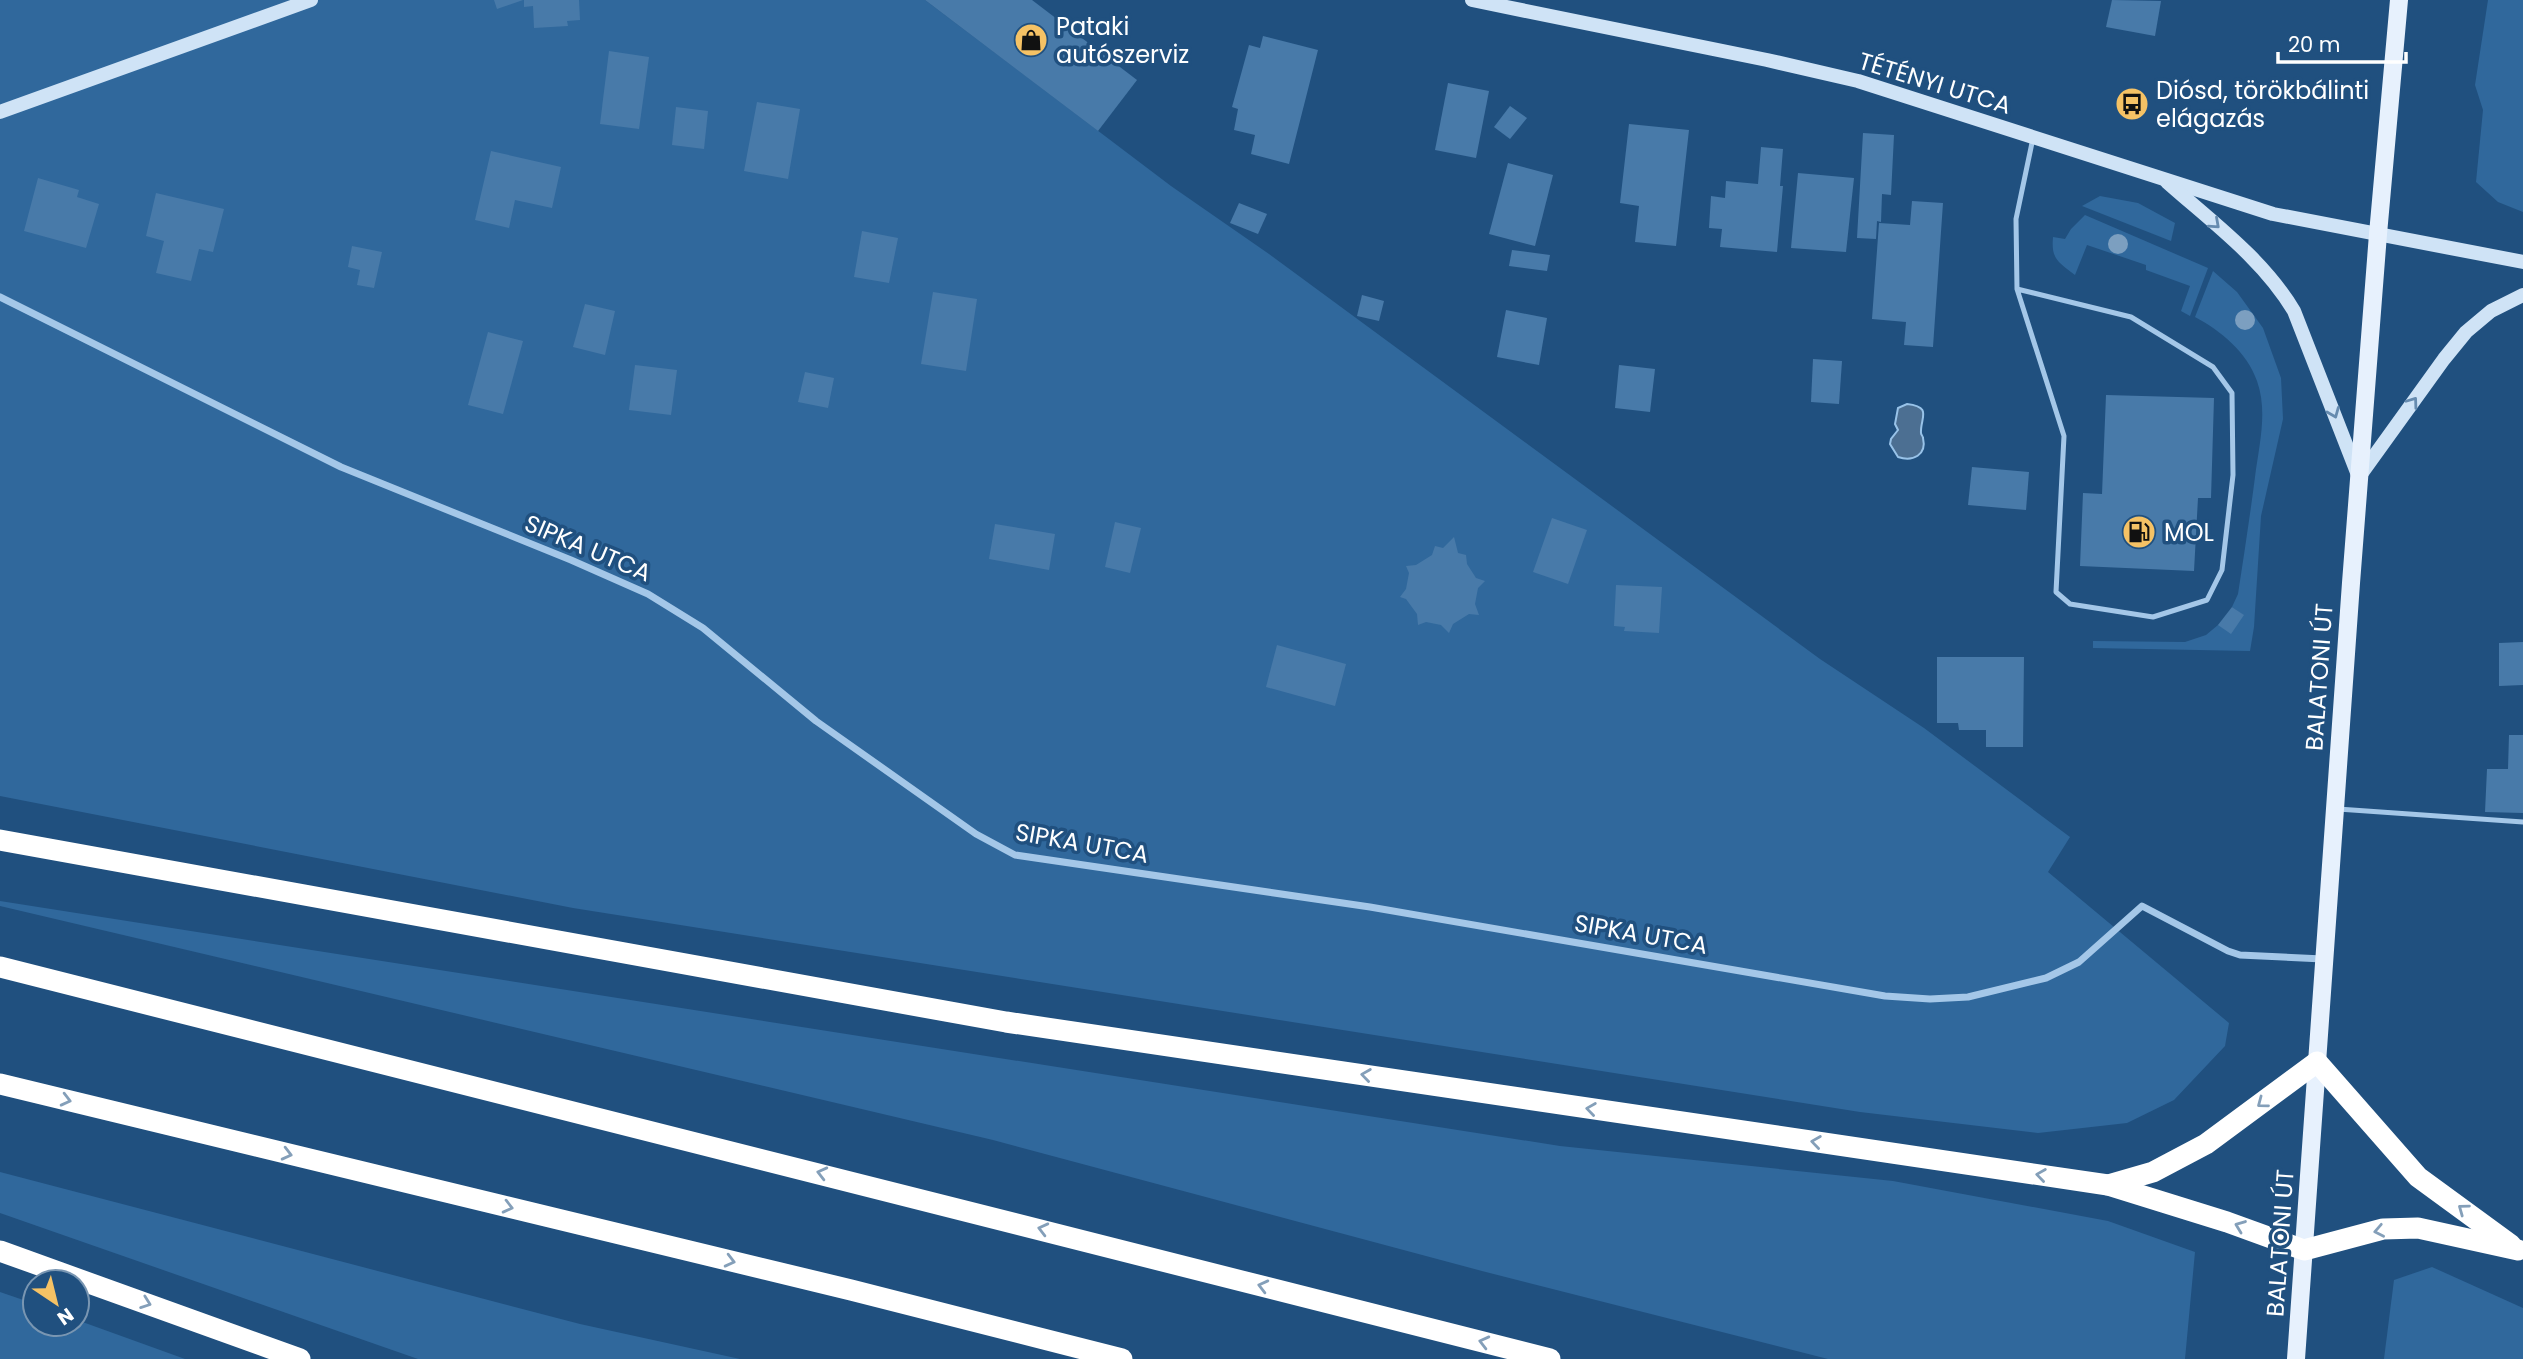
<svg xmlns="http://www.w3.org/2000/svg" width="2523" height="1359" font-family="Poppins,sans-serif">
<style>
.green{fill:#30689c}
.water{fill:#4c6f92;stroke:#98c3e9;stroke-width:2}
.building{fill:#487aa9}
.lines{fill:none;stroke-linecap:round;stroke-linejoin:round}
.lane{stroke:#a4c7e8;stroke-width:5}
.street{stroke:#a4c7e8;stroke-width:7}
.secondary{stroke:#cfe3f6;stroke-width:14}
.primary{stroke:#e7f1fd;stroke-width:18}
.highway{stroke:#fff;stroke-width:21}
.tree{fill:#7c9fc0}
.oneway{stroke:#668baf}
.oneway2{stroke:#849fb9}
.labels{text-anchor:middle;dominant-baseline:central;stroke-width:7;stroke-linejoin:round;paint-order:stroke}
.poi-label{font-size:24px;fill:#fff;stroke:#20507f;text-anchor:start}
.street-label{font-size:24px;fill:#fff;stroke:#20507f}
</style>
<rect width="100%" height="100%" fill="#20507f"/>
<g class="green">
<path d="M0,0H925L1171,186L1269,254L1820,659L1924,728L2070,837L2048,872L2229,1023L2225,1046L2174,1100L2127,1123L2038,1133L1860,1112L573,908L0,796Z"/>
<path d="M2488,0H2523V212L2498,202L2476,182L2483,110L2475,85Z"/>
<path d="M2100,196L2138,203L2175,223L2171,241L2082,206Z"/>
<path d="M2085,215L2208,268L2190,316L2181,311L2190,286L2146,270V265L2087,245L2075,275C2058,262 2051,259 2053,237L2065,239L2071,229Z"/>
<path d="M2213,271L2237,292L2263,328L2281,378L2283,419L2261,516L2254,627L2250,651L2093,648V641L2185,642L2206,635L2218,625L2243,615L2232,607L2238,594C2244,555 2250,516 2255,477C2259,445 2268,412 2257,381C2247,352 2221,331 2195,317Z"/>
<path d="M0,901L1560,1146L1893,1181L2108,1221L2195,1252L2185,1359H1828L1482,1271L993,1140L0,906Z"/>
<path d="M0,1172L580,1324L740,1359H418L0,1213Z"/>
<path d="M2432,1267L2523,1308V1359H2384L2394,1280Z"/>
<path d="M0,1292L35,1304V1324H77V1320L185,1359H0Z"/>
</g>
<path class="water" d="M1907,404C1933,407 1920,418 1921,433C1921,435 1923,436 1923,438C1927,455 1913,462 1898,457L1890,444L1891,439L1898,430L1895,424L1898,408Z"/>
<g class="building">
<path d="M494,0H523L497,9Z"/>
<path d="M524,0H579L580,20L567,21L568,26L534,28L533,6L524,7Z"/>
<path d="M925,0H1032L1137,80L1098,131Z"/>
<path d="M2112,0L2161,1L2155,36L2106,27Z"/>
<path d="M1263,36L1318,50L1289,164L1251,154L1255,135L1234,130L1238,109L1232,107L1249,45L1260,48Z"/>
<path d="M609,51L649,57L639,129L600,124Z"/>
<path d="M1448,83L1489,91L1476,158L1435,150Z"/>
<path d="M757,102L800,109L788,179L744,171Z"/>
<path d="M1510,106L1527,118L1510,139L1494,127Z"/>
<path d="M676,107L708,111L704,149L672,145Z"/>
<path d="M1629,124L1689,130L1676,246L1635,242L1639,206L1620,203Z"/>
<path d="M1863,133L1894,135L1891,195L1882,194L1881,222L1877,221L1876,239L1857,238Z"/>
<path d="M1761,147L1783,149L1780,186H1783L1777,252L1720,247L1722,229L1709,228L1711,196L1725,198L1726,181L1758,184Z"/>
<path d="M491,151L561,167L552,208L515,200L509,228L475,220Z"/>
<path d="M1508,163L1553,175L1535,246L1489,234Z"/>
<path d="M1798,173L1854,178L1846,252L1791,248Z"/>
<path d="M38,178L79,190L77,197L99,204L86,248L24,231Z"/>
<path d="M156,193L224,209L213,252L199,249L191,281L156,273L164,241L146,236Z"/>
<path d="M1912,201L1943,203L1933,347L1904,345L1906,322L1872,319L1879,223L1910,225Z"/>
<path d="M1239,203L1267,214L1258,234L1230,223Z"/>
<path d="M862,231L898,238L889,283L854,277Z"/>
<path d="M352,246L382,252L374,288L357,285L360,270L348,267Z"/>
<path d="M1512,250L1550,255L1547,271L1509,266Z"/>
<path d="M933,292L977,299L966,371L921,364Z"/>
<path d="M1362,295L1384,301L1379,321L1357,316Z"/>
<path d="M585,304L615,311L605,355L573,347Z"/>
<path d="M1506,310L1547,318L1539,365L1497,357Z"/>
<path d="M488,332L523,341L503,414L468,405Z"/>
<path d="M1813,359L1842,361L1839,404L1811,402Z"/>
<path d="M635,365L677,370L671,415L629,410Z"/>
<path d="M1619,365L1655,369L1650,412L1615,408Z"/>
<path d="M805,372L834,378L828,408L798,402Z"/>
<path d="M2106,395L2214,398L2211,498H2198L2194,571L2080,566L2083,493L2102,494Z"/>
<path d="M1972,467L2029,472L2026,510L1968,505Z"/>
<path d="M1552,518L1587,530L1568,584L1533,572Z"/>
<path d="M1115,522L1141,528L1130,573L1105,567Z"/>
<path d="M995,524L1055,534L1049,570L989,559Z"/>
<path d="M1454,537L1458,553L1466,555L1467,564L1476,578L1485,581L1478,588L1475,604L1479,615L1469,614L1453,624L1449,633L1441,625L1426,622L1418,625L1417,614L1406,599L1400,597L1406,589L1409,573L1406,566L1416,565L1432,555L1435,546L1443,548Z"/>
<path d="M1616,585L1662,587L1659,633L1624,631L1625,627L1614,626Z"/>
<path d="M2232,607L2244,615L2231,634L2218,625Z"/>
<path d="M2523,642V685L2499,686V643Z"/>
<path d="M1277,645L1346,664L1335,706L1266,687Z"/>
<path d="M1937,657H2024L2023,747H1986V730H1959L1958,723H1937Z"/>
<path d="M2509,735H2523V813L2485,812L2487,769H2508Z"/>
</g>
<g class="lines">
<g class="lane">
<path d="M2017,289L2131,317L2213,367L2232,393L2233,475L2222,570L2207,600L2153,617L2070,604L2056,592L2064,436L2017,289L2016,219L2033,138"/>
<path d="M2338,809L2523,822"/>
</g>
<path class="street" d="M0,297L341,467L571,560L648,594L703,628L816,721L976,834L1015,855L1370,907L1885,996L1930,999L1968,997L2046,978L2079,962L2142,906L2228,951L2240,955L2323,959"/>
<g class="secondary">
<path d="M1472,0L1767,60L1858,81L2273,214L2523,262"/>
<path d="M0,112L311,0"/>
<path d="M2167,182C2212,222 2263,259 2294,311L2358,475"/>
<path d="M2359,477L2444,359L2466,332L2491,311L2523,295"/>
</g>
<path class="primary" d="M2296,1359L2351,583L2378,234L2399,0"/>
<g class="highway">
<path d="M0,840L1006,1022L2108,1185L2227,1222L2304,1250L2383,1229L2418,1228L2518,1250"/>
<path d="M0,967L1550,1359"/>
<path d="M0,1084L851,1290L1122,1359"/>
<path d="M2108,1185L2153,1172L2206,1144L2317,1062L2418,1177L2511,1245"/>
<path d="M0,1251L300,1359"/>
</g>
</g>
<g class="tree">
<circle cx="2118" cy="244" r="10"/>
<circle cx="2245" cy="320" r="10"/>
</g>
<defs><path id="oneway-chevron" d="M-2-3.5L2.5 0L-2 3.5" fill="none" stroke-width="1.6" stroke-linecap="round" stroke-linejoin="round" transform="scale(1.75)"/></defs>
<g class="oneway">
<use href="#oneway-chevron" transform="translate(2215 224) rotate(42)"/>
<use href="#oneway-chevron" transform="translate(2413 402) rotate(-54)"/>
<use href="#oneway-chevron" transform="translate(2334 413) rotate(68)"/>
</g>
<g class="oneway2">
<use href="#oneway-chevron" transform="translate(1366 1075) rotate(-172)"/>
<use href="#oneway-chevron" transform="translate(66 1100) rotate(14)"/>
<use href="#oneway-chevron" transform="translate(2262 1103) rotate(143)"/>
<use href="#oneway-chevron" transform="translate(1591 1109) rotate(-172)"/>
<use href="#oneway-chevron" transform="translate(1816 1142) rotate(-172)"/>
<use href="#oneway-chevron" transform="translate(287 1154) rotate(14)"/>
<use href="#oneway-chevron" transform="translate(822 1173) rotate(-166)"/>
<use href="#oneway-chevron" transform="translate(2041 1175) rotate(-172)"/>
<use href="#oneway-chevron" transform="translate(508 1207) rotate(14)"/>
<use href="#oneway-chevron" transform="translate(2463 1209) rotate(-144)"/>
<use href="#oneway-chevron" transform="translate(2240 1226) rotate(-159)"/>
<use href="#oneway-chevron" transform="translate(1043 1229) rotate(-166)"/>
<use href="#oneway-chevron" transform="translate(2379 1231) rotate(169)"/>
<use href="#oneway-chevron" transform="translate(730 1261) rotate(14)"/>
<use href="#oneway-chevron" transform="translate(1263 1286) rotate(-166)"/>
<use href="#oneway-chevron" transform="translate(146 1303) rotate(20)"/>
<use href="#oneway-chevron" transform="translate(1484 1342) rotate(-166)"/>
</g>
<defs>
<symbol id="shop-disc" viewBox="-11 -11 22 22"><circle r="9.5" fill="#f5c265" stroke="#20507f"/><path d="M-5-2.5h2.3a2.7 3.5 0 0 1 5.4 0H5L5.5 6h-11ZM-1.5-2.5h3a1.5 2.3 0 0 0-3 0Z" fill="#111"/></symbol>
<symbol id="bus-disc" viewBox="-11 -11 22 22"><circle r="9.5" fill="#f5c265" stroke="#20507f"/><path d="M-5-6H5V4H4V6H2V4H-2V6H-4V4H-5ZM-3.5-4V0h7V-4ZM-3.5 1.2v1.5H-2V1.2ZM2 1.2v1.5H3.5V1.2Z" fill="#111"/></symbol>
<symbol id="fuel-disc" viewBox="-11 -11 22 22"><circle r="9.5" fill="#f5c265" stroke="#20507f"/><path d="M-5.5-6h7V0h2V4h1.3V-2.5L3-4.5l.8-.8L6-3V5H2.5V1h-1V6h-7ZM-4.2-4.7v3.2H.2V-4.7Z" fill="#111"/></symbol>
</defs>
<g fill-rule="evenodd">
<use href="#shop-disc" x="1012" y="21" width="38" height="38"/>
<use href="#bus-disc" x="2113" y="85" width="38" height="38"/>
<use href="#fuel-disc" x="2120" y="513" width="38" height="38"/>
</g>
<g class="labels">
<g class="poi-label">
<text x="1056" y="26">Pataki<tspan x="1056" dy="28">autószerviz</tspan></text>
<text x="2156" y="90">Diósd, törökbálinti<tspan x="2156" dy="28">elágazás</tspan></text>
<text x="2164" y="532">MOL</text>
</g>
<g class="street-label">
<text transform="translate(1935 83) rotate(17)">TÉTÉNYI UTCA</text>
<text transform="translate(588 548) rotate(23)">SIPKA UTCA</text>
<text transform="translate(2319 677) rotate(-86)">BALATONI ÚT</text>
<text transform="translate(1082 843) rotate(10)">SIPKA UTCA</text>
<text transform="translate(1641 934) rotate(10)">SIPKA UTCA</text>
<text transform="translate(2280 1243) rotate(-86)">BALATONI ÚT</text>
</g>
</g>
<g transform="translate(56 1303) rotate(145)"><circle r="33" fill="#20507f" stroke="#7996b2" stroke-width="2"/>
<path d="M0-5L12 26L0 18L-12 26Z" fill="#f5c265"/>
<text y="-10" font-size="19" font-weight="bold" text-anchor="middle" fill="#ffffff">N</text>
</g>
<path d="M2278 52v10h128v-10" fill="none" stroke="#ffffff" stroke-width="3.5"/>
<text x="2288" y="52" font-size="21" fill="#ffffff" stroke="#20507f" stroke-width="5" paint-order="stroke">20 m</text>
</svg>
